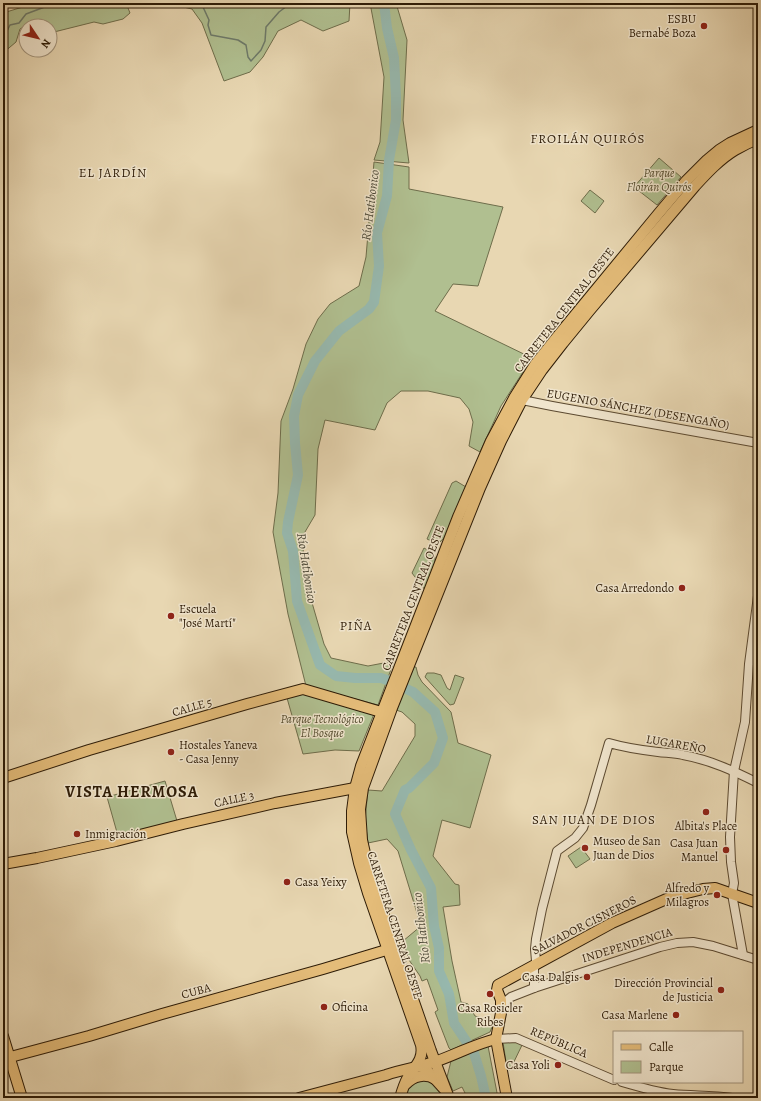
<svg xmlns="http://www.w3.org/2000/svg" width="761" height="1101" font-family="Alegreya,serif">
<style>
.green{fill:#b0bf90;stroke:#6e6d4b}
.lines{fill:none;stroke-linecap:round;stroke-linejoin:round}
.stream{stroke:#6d7a6b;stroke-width:1.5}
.river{stroke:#97b9af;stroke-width:10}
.minor-casing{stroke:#5c4a31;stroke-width:10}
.major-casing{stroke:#2d1b06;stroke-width:12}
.minor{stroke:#f0e5cd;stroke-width:8}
.major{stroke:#e4bc79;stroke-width:10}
.poi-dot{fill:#8f2418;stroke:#f0e5cd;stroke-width:1.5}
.labels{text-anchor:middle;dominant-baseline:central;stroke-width:3;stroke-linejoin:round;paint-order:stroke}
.poi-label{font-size:12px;fill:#2d1b06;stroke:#f0e5cd;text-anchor:end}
.park-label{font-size:12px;font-style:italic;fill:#544c2f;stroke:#f0e5cd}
.street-label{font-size:12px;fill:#2d1b06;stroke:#f0e5cd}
.neighbourhood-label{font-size:13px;letter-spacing:1px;fill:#2d1b06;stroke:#f0e5cd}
.water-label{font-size:13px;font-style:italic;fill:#4d4a39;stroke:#f0e5cd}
.district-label{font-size:16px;font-weight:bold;letter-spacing:1px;fill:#2d1b06;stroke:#f0e5cd}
</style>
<rect width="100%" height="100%" fill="#e8d7b2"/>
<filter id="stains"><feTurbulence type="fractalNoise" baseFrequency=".005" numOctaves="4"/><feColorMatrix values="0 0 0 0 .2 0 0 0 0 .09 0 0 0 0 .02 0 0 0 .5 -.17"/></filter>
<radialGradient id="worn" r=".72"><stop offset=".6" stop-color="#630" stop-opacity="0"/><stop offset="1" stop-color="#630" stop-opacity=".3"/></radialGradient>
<g class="green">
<path d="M26,3H126L130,13L123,19L103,24L94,22L50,33V26H33L31,23L20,29L16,42L3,53V13L26,6Z"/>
<path d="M177,3H350L349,21L323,31L301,20L278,31L263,57L250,72L224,81L202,23L192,9L179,6Z"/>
<path d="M370,3H396L407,40L403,120L409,163L374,160L380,142L384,77Z"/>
<path d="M659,158L681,177L657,205L634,187Z"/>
<path d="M374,162L409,167V189L503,207L478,286L453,284L435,311L532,358L501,406L480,452L469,446L473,422L469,409L460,398L428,391H401L387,403L375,430L325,420L318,449L315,515L302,537L306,582L324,644L331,658L368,666L394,661L378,705L306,686L288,614L273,532L278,493L281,421L293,389L306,344L318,319L330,304L359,286L366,257Z"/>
<path d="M590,190L604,201L595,213L581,201Z"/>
<path d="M456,481L466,487L444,538C438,546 434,542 427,539L452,483Z"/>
<path d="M424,548L431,552L435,557V562L425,590L412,573Z"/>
<path d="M414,667H416L418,675L422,682L451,712L458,743L491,755L470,828L442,820L433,856L455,884L459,885L460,905L443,907L452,961L461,1002L468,1004L475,1016L494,1022L490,1032L451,1050L449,1048L435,1012L438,1010L427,979L422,981L420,976L409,960L403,941L421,926L398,851L387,839L368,843L365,820L368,790L382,791L415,736V724L402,712L396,710Z"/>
<path d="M427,673H434L441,675L447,688L450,690L455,675L464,678L454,704L450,705L425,677Z"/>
<path d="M303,694L374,714L359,751L335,750L303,754L287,698Z"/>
<path d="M165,781L177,821L118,836L107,797Z"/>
<path d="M581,847L590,859L576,868L568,856Z"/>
<path d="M517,1040L523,1043L510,1070L507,1069L503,1042Z"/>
<path d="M488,1046L498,1098H465L467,1097L462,1087L453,1091L447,1077L451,1061Z"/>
<path d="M428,1080L437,1086L443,1098H405L408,1087L413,1082Z"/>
</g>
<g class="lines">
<g class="stream">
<path d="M190,3L191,6L203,7L209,20L208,25L211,35L238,40L246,45L248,57L251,61L261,50L265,41L266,27L279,12L291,3"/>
<path d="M3,42L6,40L7,31L10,25L19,23L26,14L50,5V3"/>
</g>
<path class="river" d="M384,3L387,28L394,58L396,97V120L389,160L387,196L377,233L379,266L374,302L369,309L339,331L315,361L298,395L294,416L295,443L298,475L288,522L287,533L293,551L297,601L320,665L336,676L355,678H381L387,680L413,692L435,712L443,738L434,763L409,788L405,790L395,814L411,850L431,888L434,926L439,948V971L449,994L454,1023L474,1053L481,1076L486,1098"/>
<defs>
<g id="minor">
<path d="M517,399L552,406L758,443"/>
<path d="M743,955L732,894L734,883L731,862L730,837L734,771L745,722L749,664L758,596"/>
<path d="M534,988V969L536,961L535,949L536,939L542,909L557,851L575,838L583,828L591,805L609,743C626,748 641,750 658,752C666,753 675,753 683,755C710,760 734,771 758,783"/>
<path d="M502,1011L506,1001L511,997L534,988L623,959L660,947L677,943L693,942L713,946L758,960"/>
<path d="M496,1039L516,1038L614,1080"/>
<path d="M622,1082C639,1087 656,1092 673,1094C693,1096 712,1095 732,1098"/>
</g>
<g id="major">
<path d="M3,778L89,750L247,704L303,689L388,714"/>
<path d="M3,864L37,858L116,841L183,824L275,803L355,788"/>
<path d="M3,1036L22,1098"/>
<path d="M3,1059L89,1036L162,1014L323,969L393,948"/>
<path d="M421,1066L425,1068L444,1089"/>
<path d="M406,1084C413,1076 425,1073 435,1079"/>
<path d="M299,1098L386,1075C403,1069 420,1067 437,1061C457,1054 475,1044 496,1039"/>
<path d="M400,1098C402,1091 404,1084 408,1077C415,1066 424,1059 421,1045L368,893L359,863L352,832V811L355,788L361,766L458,517L491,441L514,398L536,363L556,338L659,213L686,181L707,160L719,150L730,143L758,130"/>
<path d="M449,1098L431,1051L370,875L362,840L360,809L363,788L392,708L480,488L501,441L522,400L542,370L563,343L590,310L695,186C707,173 720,159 735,150C742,146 750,142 758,139"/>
<path d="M507,1098L496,1039L501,1013V1000L497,990L498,985L612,923L671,897L703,889L715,888L758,903"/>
</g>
</defs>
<use href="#minor" class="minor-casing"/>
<use href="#major" class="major-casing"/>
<use href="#minor" class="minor"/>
<use href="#major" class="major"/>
</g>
<g class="poi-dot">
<circle cx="704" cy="26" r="4"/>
<circle cx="682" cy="588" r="4"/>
<circle cx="171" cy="616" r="4"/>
<circle cx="171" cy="752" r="4"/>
<circle cx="706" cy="812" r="4"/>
<circle cx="77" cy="834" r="4"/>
<circle cx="585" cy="848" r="4"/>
<circle cx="726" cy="850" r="4"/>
<circle cx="287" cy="882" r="4"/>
<circle cx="717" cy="895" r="4"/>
<circle cx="587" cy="977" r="4"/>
<circle cx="721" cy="990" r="4"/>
<circle cx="490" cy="994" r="4"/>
<circle cx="324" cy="1007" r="4"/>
<circle cx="676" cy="1015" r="4"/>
<circle cx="558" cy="1065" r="4"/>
</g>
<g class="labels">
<g class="poi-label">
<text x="696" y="19">ESBU<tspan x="696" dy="14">Bernabé Boza</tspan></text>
<text x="674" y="588">Casa Arredondo</text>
<text x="179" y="609" text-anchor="start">Escuela<tspan x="179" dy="14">"José Martí"</tspan></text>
<text x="179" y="745" text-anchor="start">Hostales Yaneva<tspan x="179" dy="14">- Casa Jenny</tspan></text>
<text x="706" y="826" text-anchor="middle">Albita's Place</text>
<text x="85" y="834" text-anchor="start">Inmigración</text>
<text x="593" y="841" text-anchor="start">Museo de San<tspan x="593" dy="14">Juan de Dios</tspan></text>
<text x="718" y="843">Casa Juan<tspan x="718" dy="14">Manuel</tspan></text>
<text x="295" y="882" text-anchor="start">Casa Yeixy</text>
<text x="709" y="888">Alfredo y<tspan x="709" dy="14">Milagros</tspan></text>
<text x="579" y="977">Casa Dalgis</text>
<text x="713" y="983">Dirección Provincial<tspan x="713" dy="14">de Justicia</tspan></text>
<text x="332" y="1007" text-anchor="start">Oficina</text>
<text x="490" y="1008" text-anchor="middle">Casa Rosicler<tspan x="490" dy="14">Ribes</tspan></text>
<text x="668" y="1015">Casa Marlene</text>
<text x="550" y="1065">Casa Yoli</text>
</g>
<g class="park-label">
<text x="659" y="173">Parque<tspan x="659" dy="14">Floirán Quirós</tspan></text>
<text x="322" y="719">Parque Tecnológico<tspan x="322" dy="14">El Bosque</tspan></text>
</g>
<g class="street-label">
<text transform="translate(564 310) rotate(-52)">CARRETERA CENTRAL OESTE</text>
<text transform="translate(638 409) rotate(10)">EUGENIO SÁNCHEZ (DESENGAÑO)</text>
<text transform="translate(413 598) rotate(-69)">CARRETERA CENTRAL OESTE</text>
<text transform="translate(192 707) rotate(-16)">CALLE 5</text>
<text transform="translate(676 744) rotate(10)">LUGAREÑO</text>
<text transform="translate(234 799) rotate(-12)">CALLE 3</text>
<text transform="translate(395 925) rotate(72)">CARRETERA CENTRAL OESTE</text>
<text transform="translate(584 925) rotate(-27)">SALVADOR CISNEROS</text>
<text transform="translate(627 945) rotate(-17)">INDEPENDENCIA</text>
<text transform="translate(196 991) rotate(-15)">CUBA</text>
<text transform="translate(559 1042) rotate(23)">REPÚBLICA</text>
</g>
<g class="neighbourhood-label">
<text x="588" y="138">FROILÁN QUIRÓS</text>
<text x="113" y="172">EL JARDÍN</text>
<text x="356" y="625">PIÑA</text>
<text x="594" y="819">SAN JUAN DE DIOS</text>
</g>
<g class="water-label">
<text transform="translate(370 205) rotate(-83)">Río Hatibonico</text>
<text transform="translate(307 568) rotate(81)">Río Hatibonico</text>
<text transform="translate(421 928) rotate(-97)">Río Hatibonico</text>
</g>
<g class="district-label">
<text x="132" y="792">VISTA HERMOSA</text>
</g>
</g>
<rect width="761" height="1101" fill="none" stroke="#e8d7b2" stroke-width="16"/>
<rect x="4" y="4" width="753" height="1093" fill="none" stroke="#2d1b06" stroke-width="2"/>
<rect x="8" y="8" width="745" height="1085" fill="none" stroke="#2d1b06"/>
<rect x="613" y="1031" width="130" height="52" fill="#f0e5cd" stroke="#a2947d"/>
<rect x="621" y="1044" width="20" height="6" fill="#e4bc79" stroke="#a2947d"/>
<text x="649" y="1051" font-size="12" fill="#2d1b06">Calle</text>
<rect x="621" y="1061" width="20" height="12" fill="#b0bf90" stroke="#a2947d"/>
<text x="649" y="1071" font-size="12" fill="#2d1b06">Parque</text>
<g transform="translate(38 38) rotate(125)"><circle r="19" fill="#f0e5cd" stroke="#a2947d"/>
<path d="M0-3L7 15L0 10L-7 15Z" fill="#8f2418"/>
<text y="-6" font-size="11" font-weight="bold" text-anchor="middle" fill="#2d1b06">N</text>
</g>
<rect width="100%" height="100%" filter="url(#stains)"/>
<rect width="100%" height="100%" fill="url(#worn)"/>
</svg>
